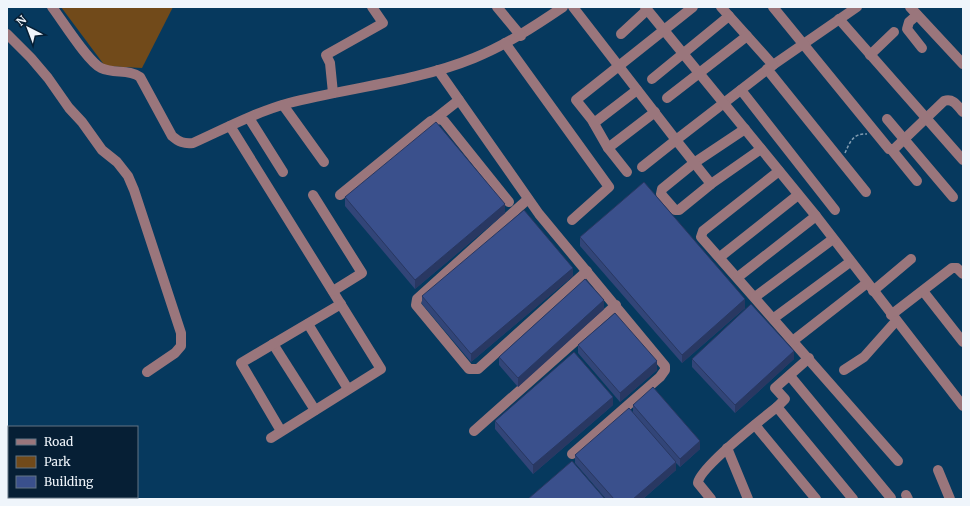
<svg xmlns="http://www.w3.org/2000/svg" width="970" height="506" font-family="Merriweather,serif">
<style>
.green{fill:#714a1a}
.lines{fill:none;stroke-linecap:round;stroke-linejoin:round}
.path{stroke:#819cb1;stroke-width:1.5;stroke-dasharray:3 2;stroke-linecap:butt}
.minor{stroke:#9a767c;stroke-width:10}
.wall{fill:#324578}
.shaded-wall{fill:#293862}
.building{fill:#3a508c;stroke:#293862}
</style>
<rect width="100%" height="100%" fill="#06395e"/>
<path class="green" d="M61,7H173L142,68L105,66Z"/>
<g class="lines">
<path class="path" d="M845,153C850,142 853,133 867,134"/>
<g class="minor">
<path d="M52,7C62,20 88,62 101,68C114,74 129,69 140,77L172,136C179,142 184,144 193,143C224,129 256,112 289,103C348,88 418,81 474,58C506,45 535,26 563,7"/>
<path d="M497,7L521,36"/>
<path d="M573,7L676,140L773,65L857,7"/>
<path d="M645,7L816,216L963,406"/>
<path d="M721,7L773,65"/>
<path d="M773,7L889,149H894L944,101C953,98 957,105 963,112"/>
<path d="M910,7L963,64"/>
<path d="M917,15L909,22L907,29L922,48"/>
<path d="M839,19L963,160"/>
<path d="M7,34L31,58L48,78L69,108L82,122L102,150L117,162L128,176L134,190L181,333V346L175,353L147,372"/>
<path d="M621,34L647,10"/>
<path d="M505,43L609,187L572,220"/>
<path d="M870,55L894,32"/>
<path d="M767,69L866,192"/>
<path d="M438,70L539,214L665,366V370L660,377L572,454"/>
<path d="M652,79L729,16"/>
<path d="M741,90L835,210"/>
<path d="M333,93L330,63L326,55L383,23L372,7"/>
<path d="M667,98L747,36"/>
<path d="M283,105L324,162"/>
<path d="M249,118L283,172"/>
<path d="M435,119L459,100"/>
<path d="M887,119L953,197"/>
<path d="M594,123L637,90"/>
<path d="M230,126L381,369L271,438"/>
<path d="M745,129L694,163L662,189L661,194L675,210H679L711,184L761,149"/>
<path d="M608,148L655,112"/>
<path d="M891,149L917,181"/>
<path d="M642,167L676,140L711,184"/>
<path d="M779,171L703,231L701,237L898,461"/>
<path d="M627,172L608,148L592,120L576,100L693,7"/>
<path d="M313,195L362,273L333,291"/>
<path d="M340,195L431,121L440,119L444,121L509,202"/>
<path d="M528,199L417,299L416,305L469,369H478L587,271"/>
<path d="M720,257L798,195"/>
<path d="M738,277L816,216"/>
<path d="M873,291L911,259"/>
<path d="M923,291L963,342"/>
<path d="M755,297L833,239"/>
<path d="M891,315L952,268H957L963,274"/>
<path d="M774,318L850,262"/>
<path d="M308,324L348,389"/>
<path d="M794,340L867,283"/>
<path d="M273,344L315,410"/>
<path d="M844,370L864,357L896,321"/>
<path d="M790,376L891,498"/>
<path d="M777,407L785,399L775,388L809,358"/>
<path d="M755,425L816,499"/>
<path d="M281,431L241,363L341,304"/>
<path d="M474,431L616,305"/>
<path d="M727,448L748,499"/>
<path d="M938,470L950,499"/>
<path d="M906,495L908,499"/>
<path d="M711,499L698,483C698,469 763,418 777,407L853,499"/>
</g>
</g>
<g class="wall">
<path d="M345,197L505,213L415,289L345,206Z"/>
<path d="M580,237L745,308L682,363L580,246Z"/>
<path d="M573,276L471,362L422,304V296Z"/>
<path d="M604,309L518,387L499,365V357Z"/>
<path d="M578,345L657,370L620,402L578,353Z"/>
<path d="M692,359H794L735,413L692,367Z"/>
<path d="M613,405L533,474L495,429V421Z"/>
<path d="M633,405L700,449L680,467L676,463V470L643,499H606L575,463V455L633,413Z"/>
</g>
<g class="shaded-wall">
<path d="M505,204V213L415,289V280Z"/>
<path d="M573,268V276L471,362V354Z"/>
<path d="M745,299V308L682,363V355Z"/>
<path d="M604,300V309L518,387V378Z"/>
<path d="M794,351V359L735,413V405Z"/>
<path d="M657,361V370L620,402V393Z"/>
<path d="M613,397V405L533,474V465Z"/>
<path d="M700,441V449L680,467V459Z"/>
<path d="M676,462V470L643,499H633Z"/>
</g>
<g class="building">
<path d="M436,122L505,204L415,280L345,197Z"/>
<path d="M644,182L745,299L682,355L580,237Z"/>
<path d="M524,210L573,268L471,354L422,296Z"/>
<path d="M585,279L604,300L518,378L499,357Z"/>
<path d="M751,304L794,351L735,405L692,359Z"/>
<path d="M615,313L657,361L620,393L578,345Z"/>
<path d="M574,352L613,397L533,465L495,421Z"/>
<path d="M653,387L700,441L680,459L633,405Z"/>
<path d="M629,408L676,462L633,499H614L575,455Z"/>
<path d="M572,461L605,499H528Z"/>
</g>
<rect width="970" height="506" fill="none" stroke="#eff5fb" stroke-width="16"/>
<rect x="8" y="426" width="130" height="72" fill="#061f35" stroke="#637584"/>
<rect x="16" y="439" width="20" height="6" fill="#9a767c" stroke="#637584"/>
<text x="44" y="446" font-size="12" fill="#eff5fb">Road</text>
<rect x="16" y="456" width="20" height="12" fill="#714a1a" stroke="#637584"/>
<text x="44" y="466" font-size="12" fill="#eff5fb">Park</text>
<rect x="16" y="476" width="20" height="12" fill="#3a508c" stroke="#637584"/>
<text x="44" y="486" font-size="12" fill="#eff5fb">Building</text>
<g transform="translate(28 28) rotate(318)" stroke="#061f35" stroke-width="3" paint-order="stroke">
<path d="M0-3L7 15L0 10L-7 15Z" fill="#eff5fb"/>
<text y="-6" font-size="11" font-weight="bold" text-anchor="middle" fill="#eff5fb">N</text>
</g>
</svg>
